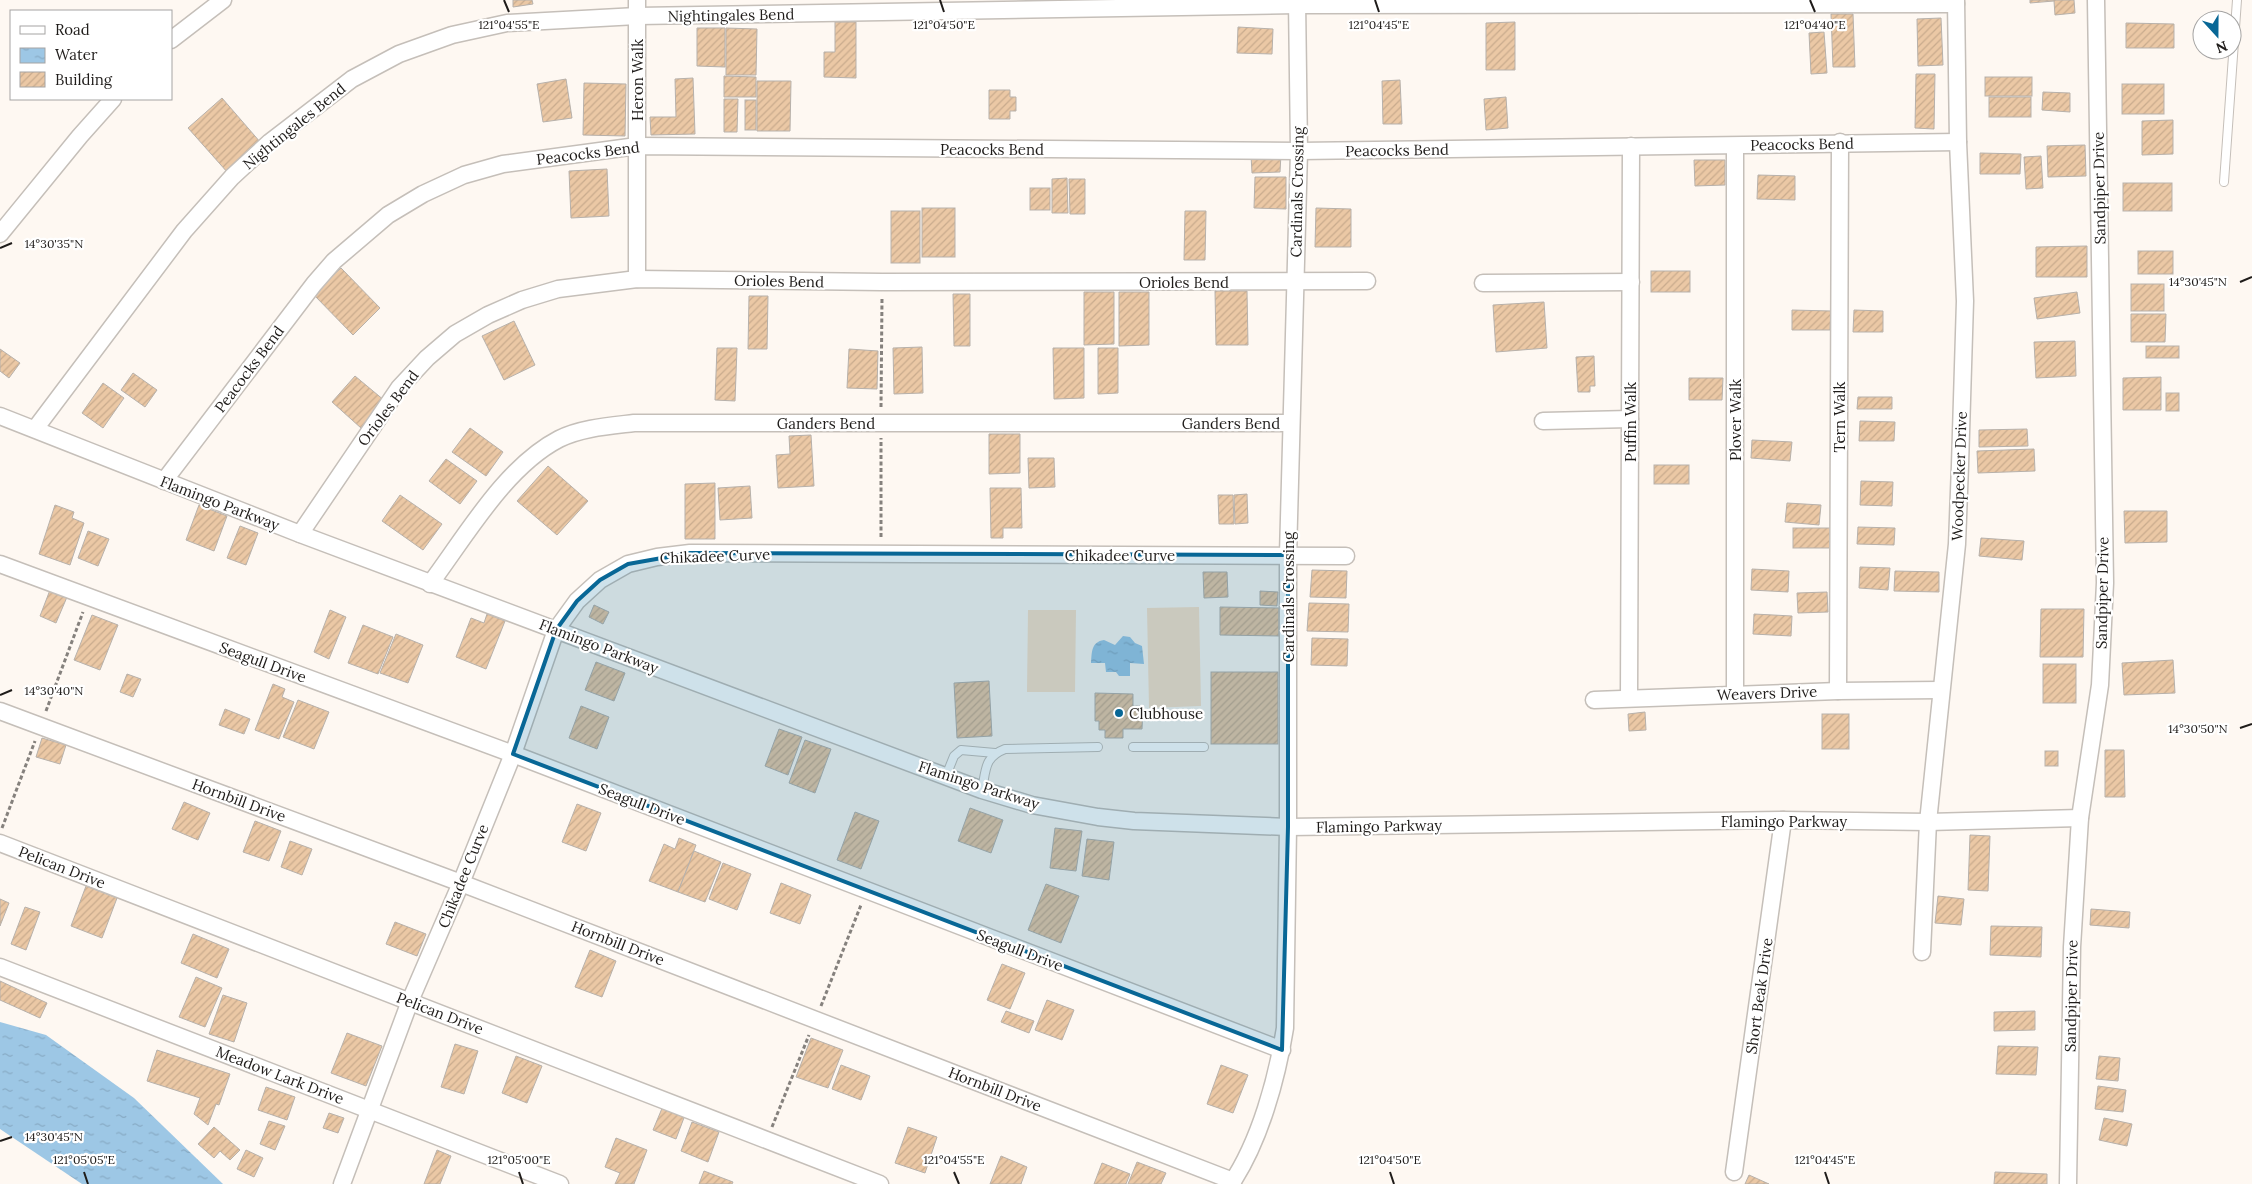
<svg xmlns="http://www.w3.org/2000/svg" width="2252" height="1184" font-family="Lora,serif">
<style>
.pitch{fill:#fbe1c8}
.water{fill:url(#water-ripples)}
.building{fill:url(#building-hatch);stroke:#b7b1ab}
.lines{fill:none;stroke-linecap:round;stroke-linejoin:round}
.lane-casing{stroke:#c5bfb9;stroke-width:10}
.street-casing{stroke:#c5bfb9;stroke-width:19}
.path{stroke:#85817d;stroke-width:3;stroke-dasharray:4 2.5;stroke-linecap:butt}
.lane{stroke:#fff;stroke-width:8}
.street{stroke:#fff;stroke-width:16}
.marked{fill:#086796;fill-opacity:0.2;stroke:#086796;stroke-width:4;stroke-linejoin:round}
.ticks{fill:none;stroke:#1f1c1a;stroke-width:2}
.poi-dot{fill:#086796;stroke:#fff;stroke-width:2}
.labels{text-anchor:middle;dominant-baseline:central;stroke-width:4.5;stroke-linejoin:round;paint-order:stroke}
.street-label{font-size:15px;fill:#1f1c1a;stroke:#fff}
.poi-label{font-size:15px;fill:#1f1c1a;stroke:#fff;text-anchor:start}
.ticks-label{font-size:12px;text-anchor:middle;fill:#1f1c1a;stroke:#fff;stroke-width:4.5;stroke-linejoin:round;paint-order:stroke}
</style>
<defs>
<pattern id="water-ripples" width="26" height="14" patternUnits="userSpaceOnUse" patternTransform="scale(1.25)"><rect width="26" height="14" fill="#9dc7e5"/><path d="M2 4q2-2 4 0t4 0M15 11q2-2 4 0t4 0" fill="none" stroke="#87aac4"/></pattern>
<pattern id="building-hatch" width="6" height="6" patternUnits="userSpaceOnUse" patternTransform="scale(1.25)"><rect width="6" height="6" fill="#ebc8a5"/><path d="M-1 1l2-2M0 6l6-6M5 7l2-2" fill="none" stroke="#c9ab8d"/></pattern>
</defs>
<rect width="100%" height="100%" fill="#fef8f2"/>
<g class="pitch">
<path d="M1199,607L1201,706L1149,708L1147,608Z"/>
<path d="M1028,610H1076L1075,692H1027Z"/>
</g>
<g class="water">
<path d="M1123,636L1130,637L1135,643L1142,646L1144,664L1130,663V676H1119L1116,672H1106L1105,663H1091C1092,652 1091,642 1104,640L1115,645Z"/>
<path d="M0,1022L46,1035L134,1098L223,1184H82L0,1129Z"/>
</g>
<g class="building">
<path d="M513,0H532L533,4L513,7Z"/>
<path d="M2030,0H2074L2075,13L2055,15L2054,1L2030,3Z"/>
<path d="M1831,14H1853L1855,67H1833Z"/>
<path d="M1941,18L1943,65L1918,66L1917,19Z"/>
<path d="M835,22H856V78L824,77V52H835Z"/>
<path d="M1515,22V70H1486V23Z"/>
<path d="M2126,23L2174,24V48H2126Z"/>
<path d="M1238,27L1273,29L1272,54L1237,53Z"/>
<path d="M697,28H725V67L697,66Z"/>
<path d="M726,28L757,29L756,75H726Z"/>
<path d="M1824,32L1827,73L1811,74L1809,33Z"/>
<path d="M1916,74H1935L1934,129L1915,128Z"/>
<path d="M724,76L756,77V97H724Z"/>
<rect x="1985" y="77" width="47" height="19"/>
<path d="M693,78L695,134L651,135L650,117H676L675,79Z"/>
<path d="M566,79L572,118L543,122L537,84Z"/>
<path d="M1400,80L1402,124H1383L1382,81Z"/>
<path d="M757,81H791L790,131H757Z"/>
<path d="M584,83L626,84L625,136L583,135Z"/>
<rect x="2122" y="84" width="42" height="30"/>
<path d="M989,90H1010V97H1016V111H1010V119H989Z"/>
<path d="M2043,92L2070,93V112L2042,110Z"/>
<path d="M1506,97L1508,128L1486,130L1484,99Z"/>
<rect x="1989" y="97" width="42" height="20"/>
<path d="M222,98L261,143L228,173L188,128Z"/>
<path d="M724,99H738L737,132H724Z"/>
<rect x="745" y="100" width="11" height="30"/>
<path d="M2173,120V154L2142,155V121Z"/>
<path d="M2085,145L2086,176L2048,177L2047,146Z"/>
<path d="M1980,153L2021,154L2020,174H1980Z"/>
<path d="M1281,154L1280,172L1252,173L1251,155Z"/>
<path d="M2041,156L2043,188L2026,189L2024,157Z"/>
<path d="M1694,160H1725V185L1695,186Z"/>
<path d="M607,169L609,216L571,218L569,171Z"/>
<path d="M1758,175L1795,176V200L1757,199Z"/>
<path d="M1255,177H1286V209L1254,208Z"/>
<path d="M1067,178L1068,213H1052V179Z"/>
<path d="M1069,179H1085V214H1070Z"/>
<rect x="2123" y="183" width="49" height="28"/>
<rect x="1030" y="188" width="20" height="22"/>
<rect x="922" y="208" width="33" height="49"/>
<path d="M1316,208L1351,209V247H1315Z"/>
<rect x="891" y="211" width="29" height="52"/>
<path d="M1185,211H1206L1205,260H1184Z"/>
<path d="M2087,246V277H2036V247Z"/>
<rect x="2138" y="251" width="35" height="23"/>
<path d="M341,268L380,308L353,335L313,294Z"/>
<rect x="1651" y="271" width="39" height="21"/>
<rect x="2131" y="284" width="33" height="27"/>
<path d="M1215,291H1247L1248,345H1216Z"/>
<path d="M1084,292H1114V344L1084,345Z"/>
<path d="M1119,292H1149V345L1119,346Z"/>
<path d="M2077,292L2080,313L2037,319L2034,298Z"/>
<path d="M953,294H970V346H954Z"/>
<path d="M749,296H768L767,349H748Z"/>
<path d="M1544,302L1547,348L1496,352L1493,305Z"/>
<path d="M1792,310L1831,311L1830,330H1792Z"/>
<path d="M1854,310L1883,311V332H1853Z"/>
<path d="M2131,314H2166L2165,342H2131Z"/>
<path d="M514,321L535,365L504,380L482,336Z"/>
<path d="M2075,341L2076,376L2036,378L2034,342Z"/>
<rect x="2146" y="346" width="33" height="12"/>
<path d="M922,347L923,393L894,394L893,348Z"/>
<path d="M717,348H737L735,401L715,400Z"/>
<path d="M1053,348H1084V398L1054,399Z"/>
<path d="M1098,348H1118V393L1098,394Z"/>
<path d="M0,349L20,363L9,378L0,371Z"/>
<path d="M849,349L878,351L877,389L847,388Z"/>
<path d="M1594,356L1595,386H1590V392H1578L1576,357Z"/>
<path d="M133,373L157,390L145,407L121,390Z"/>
<path d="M355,376L385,401L361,428L332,402Z"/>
<path d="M2161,377V410H2123V378Z"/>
<path d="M1689,378H1723L1722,400H1689Z"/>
<path d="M103,383L124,398L103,428L82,413Z"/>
<rect x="2166" y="393" width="13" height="18"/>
<path d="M1858,397H1892V409H1857Z"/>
<path d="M1860,421L1895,422L1894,441H1859Z"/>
<path d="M470,428L503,452L486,476L452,452Z"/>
<path d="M2027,429L2028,446L1979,447V430Z"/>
<path d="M989,434H1020V473L989,474Z"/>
<path d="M811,435L814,486L778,488L776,455L790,454L789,436Z"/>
<path d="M1752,440L1792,442L1790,461L1751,458Z"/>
<path d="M2034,449L2035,471L1978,473L1977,451Z"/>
<path d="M1028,458H1054L1055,487L1029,488Z"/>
<path d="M446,459L477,481L460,504L429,481Z"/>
<rect x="1654" y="465" width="35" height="19"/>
<path d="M548,466L588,501L557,535L517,501Z"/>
<path d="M1861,481L1893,482L1892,506L1860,505Z"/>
<path d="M715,483V539H685V484Z"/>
<path d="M750,486L752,518L720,520L718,488Z"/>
<path d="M990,488H1021L1022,528H1003V538H991Z"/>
<path d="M1247,494L1248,523L1235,524L1234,495Z"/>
<path d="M400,495L442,524L423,550L382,521Z"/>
<path d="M1218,495H1233L1234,524H1219Z"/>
<path d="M1787,503L1821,505L1819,525L1785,522Z"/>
<path d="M55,505L74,512L72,518L84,523L70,565L39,554Z"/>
<path d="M199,505L227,516L214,551L186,540Z"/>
<path d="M2124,511H2167V542L2125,543Z"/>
<path d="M240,526L258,533L246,565L227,558Z"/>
<path d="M1858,527L1895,528L1894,545L1857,544Z"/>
<rect x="1793" y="528" width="38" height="20"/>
<path d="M88,531L109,539L98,566L78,558Z"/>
<path d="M1981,538L2024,541L2022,560L1979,556Z"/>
<path d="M1860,567L1890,568L1888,590L1859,588Z"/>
<path d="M1752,569L1789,571L1788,592L1751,590Z"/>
<path d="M1312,570L1347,571L1346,598L1310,597Z"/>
<path d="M1895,571L1939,572V592L1894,591Z"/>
<path d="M1203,572H1227L1228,597L1204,598Z"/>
<path d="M50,590L67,597L56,623L40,616Z"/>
<path d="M1260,591L1278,592L1277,606L1260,605Z"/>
<path d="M1827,592L1828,612L1798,613L1797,593Z"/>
<path d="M1309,603L1349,604L1348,632L1307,631Z"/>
<path d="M594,605L609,612L603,624L589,617Z"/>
<path d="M1220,607L1279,608V636L1220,635Z"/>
<path d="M2041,609H2084L2083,657H2040Z"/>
<path d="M330,610L346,617L329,659L314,652Z"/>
<path d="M487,614L505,621L486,669L456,657L471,618L484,623Z"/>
<path d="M1754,614L1792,616L1791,636L1753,634Z"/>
<path d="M92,615L118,625L100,670L74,660Z"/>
<path d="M363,625L393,637L378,674L348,663Z"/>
<path d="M396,634L423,645L408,683L380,673Z"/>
<path d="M1312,638L1348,639L1347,666L1311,665Z"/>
<path d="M2173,660L2175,693L2124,695L2122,663Z"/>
<path d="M596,662L625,673L614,701L585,690Z"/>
<rect x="2043" y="664" width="33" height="39"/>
<rect x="1211" y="672" width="67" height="72"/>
<path d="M127,674L141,679L133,697L120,692Z"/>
<path d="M989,681L992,736L957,738L954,683Z"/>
<path d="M273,684L285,689L282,697L294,702L279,739L255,730Z"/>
<path d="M1095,693L1133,694V706H1143L1142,729H1123V738H1105V730H1099V721H1095Z"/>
<path d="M298,700L329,712L314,749L283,737Z"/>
<path d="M581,706L609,717L597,749L569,738Z"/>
<path d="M225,709L250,719L244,734L219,725Z"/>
<path d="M1645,712L1646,730L1629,731L1628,714Z"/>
<rect x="1822" y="714" width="27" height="35"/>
<path d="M779,729L802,737L788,775L765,766Z"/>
<path d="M42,738L66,745L60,764L36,757Z"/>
<path d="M805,740L831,749L815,793L789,783Z"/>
<path d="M2105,750H2124L2125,797H2105Z"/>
<rect x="2045" y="751" width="13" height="15"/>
<path d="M184,802L210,813L198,840L172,829Z"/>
<path d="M577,804L601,813L586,851L562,842Z"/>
<path d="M970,808L1003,820L991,853L958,841Z"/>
<path d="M855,812L879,821L861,869L837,860Z"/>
<path d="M255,821L281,831L269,861L243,852Z"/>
<path d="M1055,828L1082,831L1076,871L1050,868Z"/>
<path d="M1970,835L1990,836L1988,891L1968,890Z"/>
<path d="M679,838L696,845L678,892L649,881L664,844L675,849Z"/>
<path d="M1087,839L1114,842L1109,880L1082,876Z"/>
<path d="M290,841L312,849L302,875L281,867Z"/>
<path d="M694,851L721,862L705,902L678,892Z"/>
<path d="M723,863L751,874L737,910L709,899Z"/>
<path d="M781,883L811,895L800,924L770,913Z"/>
<path d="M1046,884L1079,896L1061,943L1028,930Z"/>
<path d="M86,886L117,898L102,938L71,926Z"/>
<path d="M1938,896L1964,899L1961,925L1935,923Z"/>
<path d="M0,899L9,903L0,926Z"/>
<path d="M25,907L40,912L26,950L11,944Z"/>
<path d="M2091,909L2130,912L2129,928L2090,925Z"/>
<path d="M395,922L426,934L417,956L386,944Z"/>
<path d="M1991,926L2042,927L2041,957L1990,955Z"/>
<path d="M193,934L229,949L217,978L181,963Z"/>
<path d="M590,950L616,961L602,997L575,987Z"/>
<path d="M1002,964L1025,973L1010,1009L987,1000Z"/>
<path d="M196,977L222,988L205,1027L179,1017Z"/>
<path d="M0,981L47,1003L40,1018L0,1000Z"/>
<path d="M223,995L247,1003L234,1042L209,1034Z"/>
<path d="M1047,1000L1074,1010L1062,1040L1035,1030Z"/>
<path d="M1006,1011L1034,1021L1029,1033L1001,1022Z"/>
<path d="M2035,1011V1030L1994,1031V1012Z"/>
<path d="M347,1033L382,1046L366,1086L331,1073Z"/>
<path d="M811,1038L843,1050L828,1088L796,1077Z"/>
<path d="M455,1044L478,1051L464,1094L441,1087Z"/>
<path d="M1998,1046L2038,1047L2036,1075L1996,1074Z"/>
<path d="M157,1050L230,1074L219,1105L216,1104L208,1125L194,1114L200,1098L147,1081Z"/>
<path d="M516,1056L542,1066L527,1103L502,1093Z"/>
<path d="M2099,1056L2120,1058L2118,1081L2096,1079Z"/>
<path d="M841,1065L870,1076L861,1100L832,1089Z"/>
<path d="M1221,1065L1248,1075L1233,1113L1207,1104Z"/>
<path d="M2098,1086L2126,1090L2123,1112L2095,1109Z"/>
<path d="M266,1087L295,1097L287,1120L258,1110Z"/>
<path d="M663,1106L685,1115L676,1139L653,1130Z"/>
<path d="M329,1113L344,1118L338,1133L323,1128Z"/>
<path d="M2104,1118L2132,1124L2127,1146L2099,1140Z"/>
<path d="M269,1121L285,1126L275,1150L260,1144Z"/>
<path d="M692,1122L719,1132L708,1162L681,1151Z"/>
<path d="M214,1127L240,1150L230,1160L220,1151L214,1158L198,1144Z"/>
<path d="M908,1127L937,1137L925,1173L895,1163Z"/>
<path d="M616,1138L647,1150L634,1184H615L620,1173L605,1167Z"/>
<path d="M246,1150L263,1158L254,1177L237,1169Z"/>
<path d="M437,1150L451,1156L440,1184H424Z"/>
<path d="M1001,1156L1027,1167L1021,1184H990Z"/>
<path d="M1137,1162L1166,1173L1161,1184H1128Z"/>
<path d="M1102,1163L1130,1174L1126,1184H1094Z"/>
<path d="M704,1171L733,1182L732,1184H699Z"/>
<path d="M1995,1172L2047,1174V1184H1994Z"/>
<path d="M1749,1175L1769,1184H1745Z"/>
</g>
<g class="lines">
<defs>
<g id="lane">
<path d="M2224,182L2237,0"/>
<path d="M1133,747H1204"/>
<path d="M946,776L954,756L961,750L995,753"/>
<path d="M982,790C986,770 984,757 1005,749L1098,747"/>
</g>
<g id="street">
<path d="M637,0V279"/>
<path d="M171,40L223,0"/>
<path d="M1735,146V693"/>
<path d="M0,234L80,136L113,99"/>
<path d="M1483,283L1631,282"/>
<path d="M0,416L300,534L982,790L1032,805L1098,817L1134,821L1288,827L1783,820L1928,822L2080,818"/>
<path d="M1543,421L1630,419"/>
<path d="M35,429L184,231L232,177L270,142L352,79L399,54L452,35L507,23L637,16L1297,5L1956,4"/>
<path d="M164,481L314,284L334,261L388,215L423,194L464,175L503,164L637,146L1299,151L1958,142"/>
<path d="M300,534L399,388L427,358L455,334L488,315L522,300L558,289L637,279L882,282L1367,281"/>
<path d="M0,564L513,754L1282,1050"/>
<path d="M430,584C466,536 505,467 559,439C581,428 609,426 634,423H1290"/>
<path d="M1838,691L1840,142"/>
<path d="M1629,698L1631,146"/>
<path d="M1594,700L1838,691L1940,690"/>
<path d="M0,711L461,883L1233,1181"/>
<path d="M0,843L880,1184"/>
<path d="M1922,952L1928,822L1957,544L1960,465L1965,301L1958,142L1956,0"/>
<path d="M0,967L560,1184"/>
<path d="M1734,1172L1783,820"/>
<path d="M342,1184L410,1001L461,883L513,754L556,630L577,601L600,580L628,564L657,557L690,553L1346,556"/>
<path d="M1231,1184C1260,1141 1277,1078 1285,1028L1288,827V555L1299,151L1297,0"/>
<path d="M2068,1184L2072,947L2080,818L2100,685L2105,583L2096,0"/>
</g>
</defs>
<use href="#lane" class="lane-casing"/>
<use href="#street" class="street-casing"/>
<g class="path">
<path d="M881,407L882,298"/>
<path d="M881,537V438"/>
<path d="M46,711L83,612"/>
<path d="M2,828L35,741"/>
<path d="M821,1006L861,905"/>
<path d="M772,1127L809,1035"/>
</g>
<use href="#lane" class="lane"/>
<use href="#street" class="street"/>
</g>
<path class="marked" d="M690,553L1288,555V827L1282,1050L513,754L556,630L577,601L600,580L628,564Z"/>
<path class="ticks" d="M504,0L509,12M940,0L944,12M1375,0L1379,12M1810,0L1815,12M0,248L12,243M2240,282L2252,277M0,695L12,690M2240,728L2252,724M0,1141L12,1137M84,1172L88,1184M519,1172L523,1184M954,1172L959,1184M1390,1172L1394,1184M1825,1172L1829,1184"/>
<circle class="poi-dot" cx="1119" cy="713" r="5"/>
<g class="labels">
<g class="street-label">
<text transform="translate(731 15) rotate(-1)">Nightingales Bend</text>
<text transform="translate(637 80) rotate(-90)">Heron Walk</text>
<text transform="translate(294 126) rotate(-39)">Nightingales Bend</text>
<text transform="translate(1802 144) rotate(-1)">Peacocks Bend</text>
<text x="992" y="149">Peacocks Bend</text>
<text transform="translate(1397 150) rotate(-1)">Peacocks Bend</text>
<text transform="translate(588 153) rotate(-7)">Peacocks Bend</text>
<text transform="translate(2099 188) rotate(-91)">Sandpiper Drive</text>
<text transform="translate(1297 192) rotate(-89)">Cardinals Crossing</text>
<text transform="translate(779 281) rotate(1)">Orioles Bend</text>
<text x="1184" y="282">Orioles Bend</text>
<text transform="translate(249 369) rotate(-53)">Peacocks Bend</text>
<text transform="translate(388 408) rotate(-53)">Orioles Bend</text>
<text transform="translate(1839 417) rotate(-90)">Tern Walk</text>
<text transform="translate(1735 420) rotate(-90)">Plover Walk</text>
<text transform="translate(1630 422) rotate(-90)">Puffin Walk</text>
<text x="826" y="423">Ganders Bend</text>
<text x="1231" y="423">Ganders Bend</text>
<text transform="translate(1959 476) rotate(-88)">Woodpecker Drive</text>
<text transform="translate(220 503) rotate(21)">Flamingo Parkway</text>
<text x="1120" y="555">Chikadee Curve</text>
<text transform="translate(715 556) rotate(-2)">Chikadee Curve</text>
<text transform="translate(2102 593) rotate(-89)">Sandpiper Drive</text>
<text transform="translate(1288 597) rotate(-90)">Cardinals Crossing</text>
<text transform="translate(599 646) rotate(21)">Flamingo Parkway</text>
<text transform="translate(263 662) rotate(20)">Seagull Drive</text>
<text transform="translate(1767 693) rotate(-2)">Weavers Drive</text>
<text transform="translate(979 785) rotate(18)">Flamingo Parkway</text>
<text transform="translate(239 800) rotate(20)">Hornbill Drive</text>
<text transform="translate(642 804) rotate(21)">Seagull Drive</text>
<text x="1784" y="821">Flamingo Parkway</text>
<text transform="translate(1379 826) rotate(-1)">Flamingo Parkway</text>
<text transform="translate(62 867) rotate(21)">Pelican Drive</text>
<text transform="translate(463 876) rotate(-68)">Chikadee Curve</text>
<text transform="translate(618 943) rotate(21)">Hornbill Drive</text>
<text transform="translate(1020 950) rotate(21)">Seagull Drive</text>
<text transform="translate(1759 996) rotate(-82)">Short Beak Drive</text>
<text transform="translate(2071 996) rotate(-89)">Sandpiper Drive</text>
<text transform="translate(440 1013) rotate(21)">Pelican Drive</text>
<text transform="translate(280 1075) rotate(21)">Meadow Lark Drive</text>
<text transform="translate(995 1089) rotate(21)">Hornbill Drive</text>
</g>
<g class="poi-label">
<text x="1129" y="713">Clubhouse</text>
</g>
</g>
<g class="ticks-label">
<text x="509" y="29">121°04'55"E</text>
<text x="944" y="29">121°04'50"E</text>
<text x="1379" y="29">121°04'45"E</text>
<text x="1815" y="29">121°04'40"E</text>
<text x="54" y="248">14°30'35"N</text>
<text x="2198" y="286">14°30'45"N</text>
<text x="54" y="695">14°30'40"N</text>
<text x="2198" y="733">14°30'50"N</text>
<text x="54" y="1141">14°30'45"N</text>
<text x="84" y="1164">121°05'05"E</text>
<text x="519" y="1164">121°05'00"E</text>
<text x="954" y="1164">121°04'55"E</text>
<text x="1390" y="1164">121°04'50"E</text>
<text x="1825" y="1164">121°04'45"E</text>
</g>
<rect x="10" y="10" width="162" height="90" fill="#ffffff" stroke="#a5a4a3"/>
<rect x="20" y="26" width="25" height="8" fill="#ffffff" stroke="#a5a4a3"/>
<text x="55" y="35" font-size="15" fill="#1f1c1a">Road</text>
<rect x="20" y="48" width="25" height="15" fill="url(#water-ripples)" stroke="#a5a4a3"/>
<text x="55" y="60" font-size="15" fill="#1f1c1a">Water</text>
<rect x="20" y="72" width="25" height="15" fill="url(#building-hatch)" stroke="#a5a4a3"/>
<text x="55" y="85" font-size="15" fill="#1f1c1a">Building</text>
<g transform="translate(2217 35) rotate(159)"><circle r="24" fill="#ffffff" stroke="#a5a4a3"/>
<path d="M0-4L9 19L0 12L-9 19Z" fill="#086796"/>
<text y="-8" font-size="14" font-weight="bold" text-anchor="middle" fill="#1f1c1a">N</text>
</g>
</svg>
